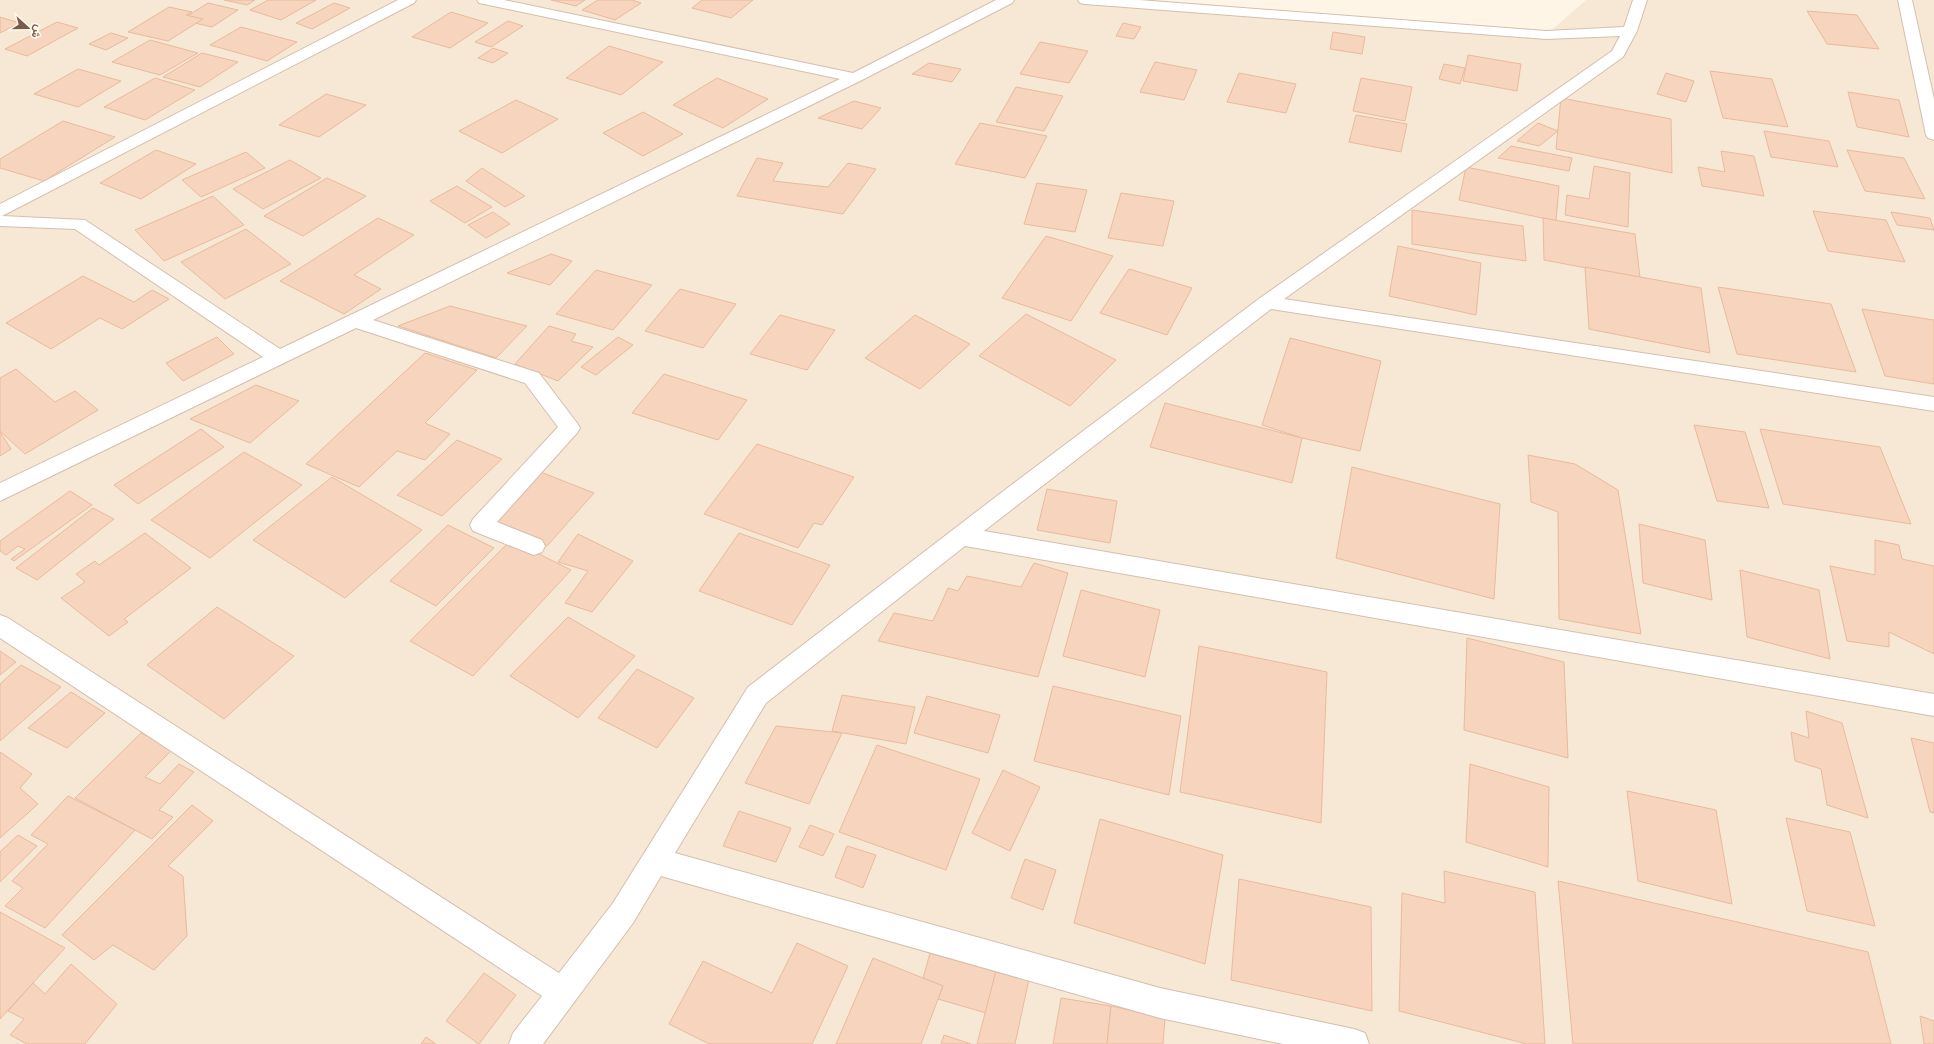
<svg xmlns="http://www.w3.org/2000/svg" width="1934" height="1044" font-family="'Work Sans',Vazirmatn,sans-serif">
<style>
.residential{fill:#f6e8d5}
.building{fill:#f6d4bd;stroke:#eaba9c}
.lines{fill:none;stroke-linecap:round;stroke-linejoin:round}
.minor-casing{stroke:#d4bfae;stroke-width:2}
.minor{fill:#fff;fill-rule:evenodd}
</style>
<rect width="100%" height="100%" fill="#fef5e7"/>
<path class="residential" d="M0,0H1153L1201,9L1546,35L1586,0H1934V1044H0Z"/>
<g class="building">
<path d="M224,0H255L247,5Z"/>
<path d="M268,0H316L281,20L250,10Z"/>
<path d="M551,0H585L576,6Z"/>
<path d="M598,0H632L641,3L615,20L582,10Z"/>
<path d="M702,0H753L731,18L692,8Z"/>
<path d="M208,3L238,10L212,27L181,20Z"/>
<path d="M334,3L350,8L312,29L296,23Z"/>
<path d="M169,7L192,12L186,15L203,19L168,41L128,32Z"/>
<path d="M1807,11L1857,15L1879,49L1827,44Z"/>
<path d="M451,12L488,23L450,48L412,37Z"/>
<path d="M0,17L20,23L0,33Z"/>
<path d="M508,21L523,26L491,47L475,42Z"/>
<path d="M57,22L78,28L27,56L5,49Z"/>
<path d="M1123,23L1141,27L1134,39L1116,36Z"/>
<path d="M241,27L297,42L267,61L210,45Z"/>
<path d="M1333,32L1365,37L1362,54L1330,49Z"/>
<path d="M111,33L128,38L106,50L89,44Z"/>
<path d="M150,40L198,53L160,75L112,62Z"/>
<path d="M1040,42L1088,51L1069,83L1020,74Z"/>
<path d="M609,46L663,62L621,95L566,78Z"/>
<path d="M493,48L508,53L493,63L478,58Z"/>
<path d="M202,53L238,62L200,87L163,77Z"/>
<path d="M1468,55L1521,64L1517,91L1463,81Z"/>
<path d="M1155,62L1197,70L1184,100L1140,92Z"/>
<path d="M929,63L961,69L952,82L912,74Z"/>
<path d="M1444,64L1465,68L1460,84L1439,79Z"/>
<path d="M78,69L121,81L78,107L34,94Z"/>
<path d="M1710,71L1772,79L1788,127L1723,118Z"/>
<path d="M1239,73L1296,84L1286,113L1227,102Z"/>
<path d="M1666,73L1694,81L1686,102L1657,94Z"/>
<path d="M155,78L195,90L145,120L104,107Z"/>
<path d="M717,78L768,99L723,128L673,105Z"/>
<path d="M1361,78L1412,87L1405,121L1353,111Z"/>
<path d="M1016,87L1063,96L1044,131L996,122Z"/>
<path d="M1848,92L1899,100L1909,137L1857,127Z"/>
<path d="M326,94L366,105L319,137L279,125Z"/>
<path d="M1561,98L1671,119L1672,173L1556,149Z"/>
<path d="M516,100L558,119L502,153L459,131Z"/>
<path d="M854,101L881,108L862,129L818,118Z"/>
<path d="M643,112L683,134L643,156L603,133Z"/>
<path d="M1356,115L1407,124L1401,152L1349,142Z"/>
<path d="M63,121L115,137L44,181L0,168V159Z"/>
<path d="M980,123L1047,136L1025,178L955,164Z"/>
<path d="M1538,123L1558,131L1539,146L1517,141Z"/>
<path d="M1764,131L1829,141L1838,167L1771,157Z"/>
<path d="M1511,146L1572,158L1569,171L1498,158Z"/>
<path d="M156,150L196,164L141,199L100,183Z"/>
<path d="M1847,150L1904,158L1925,199L1865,191Z"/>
<path d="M1721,151L1754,156L1764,196L1702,186L1698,167L1725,172Z"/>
<path d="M246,152L265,168L201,197L182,180Z"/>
<path d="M757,158L783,163L773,181L828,187L848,163L876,169L843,214L737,196Z"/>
<path d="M290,160L321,178L263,209L233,189Z"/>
<path d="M1594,166L1630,173L1628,227L1565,215L1567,195L1589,199Z"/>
<path d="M1466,167L1559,186L1556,221L1459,200Z"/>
<path d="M482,168L525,196L505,207L466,181Z"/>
<path d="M327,178L366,196L303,236L264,216Z"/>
<path d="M1037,183L1087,190L1075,232L1024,224Z"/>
<path d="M457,186L492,207L465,223L430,201Z"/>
<path d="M1121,193L1174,201L1163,246L1108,238Z"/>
<path d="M213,196L244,225L164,261L135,230Z"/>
<path d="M1412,210L1523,226L1526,261L1412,244Z"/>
<path d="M1813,211L1886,220L1905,262L1828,251Z"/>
<path d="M493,212L510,224L486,238L468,225Z"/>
<path d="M1891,212L1930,218L1934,230L1897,225Z"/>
<path d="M378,218L414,235L354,275L381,289L344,314L280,281Z"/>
<path d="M1543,218L1635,234L1640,278L1544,260Z"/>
<path d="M246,229L291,264L225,299L181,262Z"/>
<path d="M1046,236L1113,256L1071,321L1002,298Z"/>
<path d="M1398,246L1481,263L1476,315L1389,296Z"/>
<path d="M551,254L572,261L550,285L507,273Z"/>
<path d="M1585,267L1701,288L1710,353L1589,329Z"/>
<path d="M1129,269L1192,288L1167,335L1100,313Z"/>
<path d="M596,270L652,285L613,330L556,314Z"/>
<path d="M83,276L134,302L152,290L169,299L122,329L100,318L51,349L6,323Z"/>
<path d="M1718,287L1831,304L1856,372L1737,354Z"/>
<path d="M680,289L736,304L703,348L645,331Z"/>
<path d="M450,306L527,326L496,358L398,326Z"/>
<path d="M1862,309L1934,320V384L1885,376Z"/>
<path d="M1026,314L1116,360L1070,406L979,356Z"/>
<path d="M780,315L835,330L807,370L750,354Z"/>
<path d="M915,315L970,344L920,389L865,358Z"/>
<path d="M549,326L576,334L571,341L593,347L558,381L515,364Z"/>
<path d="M217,337L234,354L183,381L166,363Z"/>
<path d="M618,337L633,345L596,375L581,367Z"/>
<path d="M1290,338L1381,361L1360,451L1302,438L1262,425Z"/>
<path d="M425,353L477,370L425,423L450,434L425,460L397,451L359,487L306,464Z"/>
<path d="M16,369L55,402L75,391L98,410L25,454L0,431V378Z"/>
<path d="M664,374L747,400L718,440L632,413Z"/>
<path d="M256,385L299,401L250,443L190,419Z"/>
<path d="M1165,403L1302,438L1292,483L1150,447Z"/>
<path d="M1694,425L1745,432L1769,508L1717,501Z"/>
<path d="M201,429L224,447L138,504L114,485Z"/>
<path d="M1760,429L1880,447L1911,524L1783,504Z"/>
<path d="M0,432L11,449L0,456Z"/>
<path d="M457,440L502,459L442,516L397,495Z"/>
<path d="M757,444L854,477L822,525L814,523L798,548L704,514Z"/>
<path d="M244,452L302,485L210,558L151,520Z"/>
<path d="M1528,455L1575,464L1618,490L1641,634L1559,619L1558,512L1531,502Z"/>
<path d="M1352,467L1500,504L1494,599L1336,558Z"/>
<path d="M538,471L594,493L547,546L491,522Z"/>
<path d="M332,477L422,530L345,598L253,540Z"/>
<path d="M1047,489L1117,501L1110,543L1037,530Z"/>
<path d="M70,491L92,505L14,561L11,559L25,549L18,546L6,555L0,551V541Z"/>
<path d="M93,508L114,519L37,580L16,568Z"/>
<path d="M1639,524L1705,540L1712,600L1643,583Z"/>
<path d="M448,525L494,548L436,606L390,581Z"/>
<path d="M145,533L191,568L124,619L128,622L109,636L61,598L85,582L76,574L95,561L99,565Z"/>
<path d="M739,533L830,565L792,625L699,591Z"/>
<path d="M578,534L633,561L592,612L565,603L588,571L558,562Z"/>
<path d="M511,540L571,570L473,676L410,641Z"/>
<path d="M1875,540L1899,545L1902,559L1934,566V654L1889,632V647L1847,641L1830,566L1875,575Z"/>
<path d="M1034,563L1068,573L1038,677L878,641L894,613L933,621L948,588L958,591L967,576L1021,587Z"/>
<path d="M1740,570L1819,590L1830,659L1747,637Z"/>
<path d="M1081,590L1160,610L1145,677L1063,656Z"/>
<path d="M217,607L294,656L224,719L147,665Z"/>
<path d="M568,617L635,656L578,718L510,676Z"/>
<path d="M1467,638L1564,662L1568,758L1464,730Z"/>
<path d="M1199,646L1327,672L1321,823L1180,792Z"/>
<path d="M0,651L16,662L0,675Z"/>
<path d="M21,665L61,687L0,741V684Z"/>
<path d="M637,669L694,698L657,748L598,718Z"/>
<path d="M1053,686L1181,716L1169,795L1034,761Z"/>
<path d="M71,692L105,713L67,748L28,728Z"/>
<path d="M842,695L915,707L906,744L832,731Z"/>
<path d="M927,696L1000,715L988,753L914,733Z"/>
<path d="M1806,711L1842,723L1868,818L1827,805L1821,769L1795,761L1791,732L1809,738Z"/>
<path d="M776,726L842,733L809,804L745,783Z"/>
<path d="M141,733L173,749L145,777L160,784L179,764L194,772L159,810L173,817L152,839L75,798Z"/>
<path d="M1911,738L1934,743V813L1930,812Z"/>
<path d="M877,745L980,779L946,870L839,832Z"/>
<path d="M0,752L32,774L20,788L38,804L0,838Z"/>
<path d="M1470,764L1549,787L1548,867L1466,842Z"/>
<path d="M1003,770L1040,787L1010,851L972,833Z"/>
<path d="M1627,791L1716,810L1732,904L1638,881Z"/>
<path d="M68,796L135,830L45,928L5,906L23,888L12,881L48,844L31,835Z"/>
<path d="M192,805L213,821L168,866L183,876L187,936L154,970L113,945L94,960L62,935Z"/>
<path d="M739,811L791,828L776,862L723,846Z"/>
<path d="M1786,818L1850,832L1875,926L1807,911Z"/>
<path d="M1100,819L1223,855L1205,964L1074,923Z"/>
<path d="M810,825L834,834L823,856L799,847Z"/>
<path d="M18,835L37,846L0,882V852Z"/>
<path d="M847,846L876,855L863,888L835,877Z"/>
<path d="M1025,859L1056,870L1043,910L1011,898Z"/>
<path d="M1444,871L1535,892L1545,1044H1527L1399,1011L1402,893L1445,903Z"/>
<path d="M1239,879L1371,907L1372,1011L1231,980Z"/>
<path d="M1558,881L1868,952L1891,1044H1573Z"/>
<path d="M0,912L65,948L0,1019Z"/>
<path d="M797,943L848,966L812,1044H709L669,1024L703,961L772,993Z"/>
<path d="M930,953L996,971L986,1013L938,999L943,986L923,978Z"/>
<path d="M873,958L943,986L921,1044H836Z"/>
<path d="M71,964L117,1004L85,1044H27L10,1035L24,1019L8,1011L33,983L45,994Z"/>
<path d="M996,971L1029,979L1015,1044H977Z"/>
<path d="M484,973L516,995L479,1044L446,1021Z"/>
<path d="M1061,998L1111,1006L1107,1044H1053Z"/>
<path d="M1111,1006L1165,1018L1163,1044H1107Z"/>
<path d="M1920,1016L1934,1021V1044H1924Z"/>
<path d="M944,1035L971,1044H941Z"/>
<path d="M426,1037L436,1044H421Z"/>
</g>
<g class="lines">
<defs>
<g id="minor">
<path d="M398,0H416L414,3L2,216L85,220L280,349L840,79L484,4L479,3L477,0H504L853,73L996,0H1014L1012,3L860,81L373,320L539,373L577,423L580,428L577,433L497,522L542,540L545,546L542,552L534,555L526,552L473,531L470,525L473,519L558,427L525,383L356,328L0,501V483L263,357L75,229L0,226V204Z"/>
<path d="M1078,0H1139L1546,31L1624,27L1633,0H1647L1637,31L1623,57L1284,299L1934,397V411L1271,309L984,531L1934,694V716L965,546L766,703L675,853L1160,988L1354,1029L1365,1033L1369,1044H1283L1160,1018L661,876L633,923L543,1044H509L513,1033L542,996L0,638V615L8,618L559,973L613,903L748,687L1010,486L1260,298L1612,51L1620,36L1546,39L1085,4L1080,3Z"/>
<path d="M1898,0H1912L1934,99V140L1928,138L1926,135Z"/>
</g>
</defs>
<use href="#minor" class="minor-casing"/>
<use href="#minor" class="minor"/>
</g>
<g transform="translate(28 28) rotate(111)" stroke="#fff9ef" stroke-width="3" paint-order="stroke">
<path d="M0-3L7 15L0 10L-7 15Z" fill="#7b5b49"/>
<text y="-6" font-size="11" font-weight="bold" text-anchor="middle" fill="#7b5b49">ش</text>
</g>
</svg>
